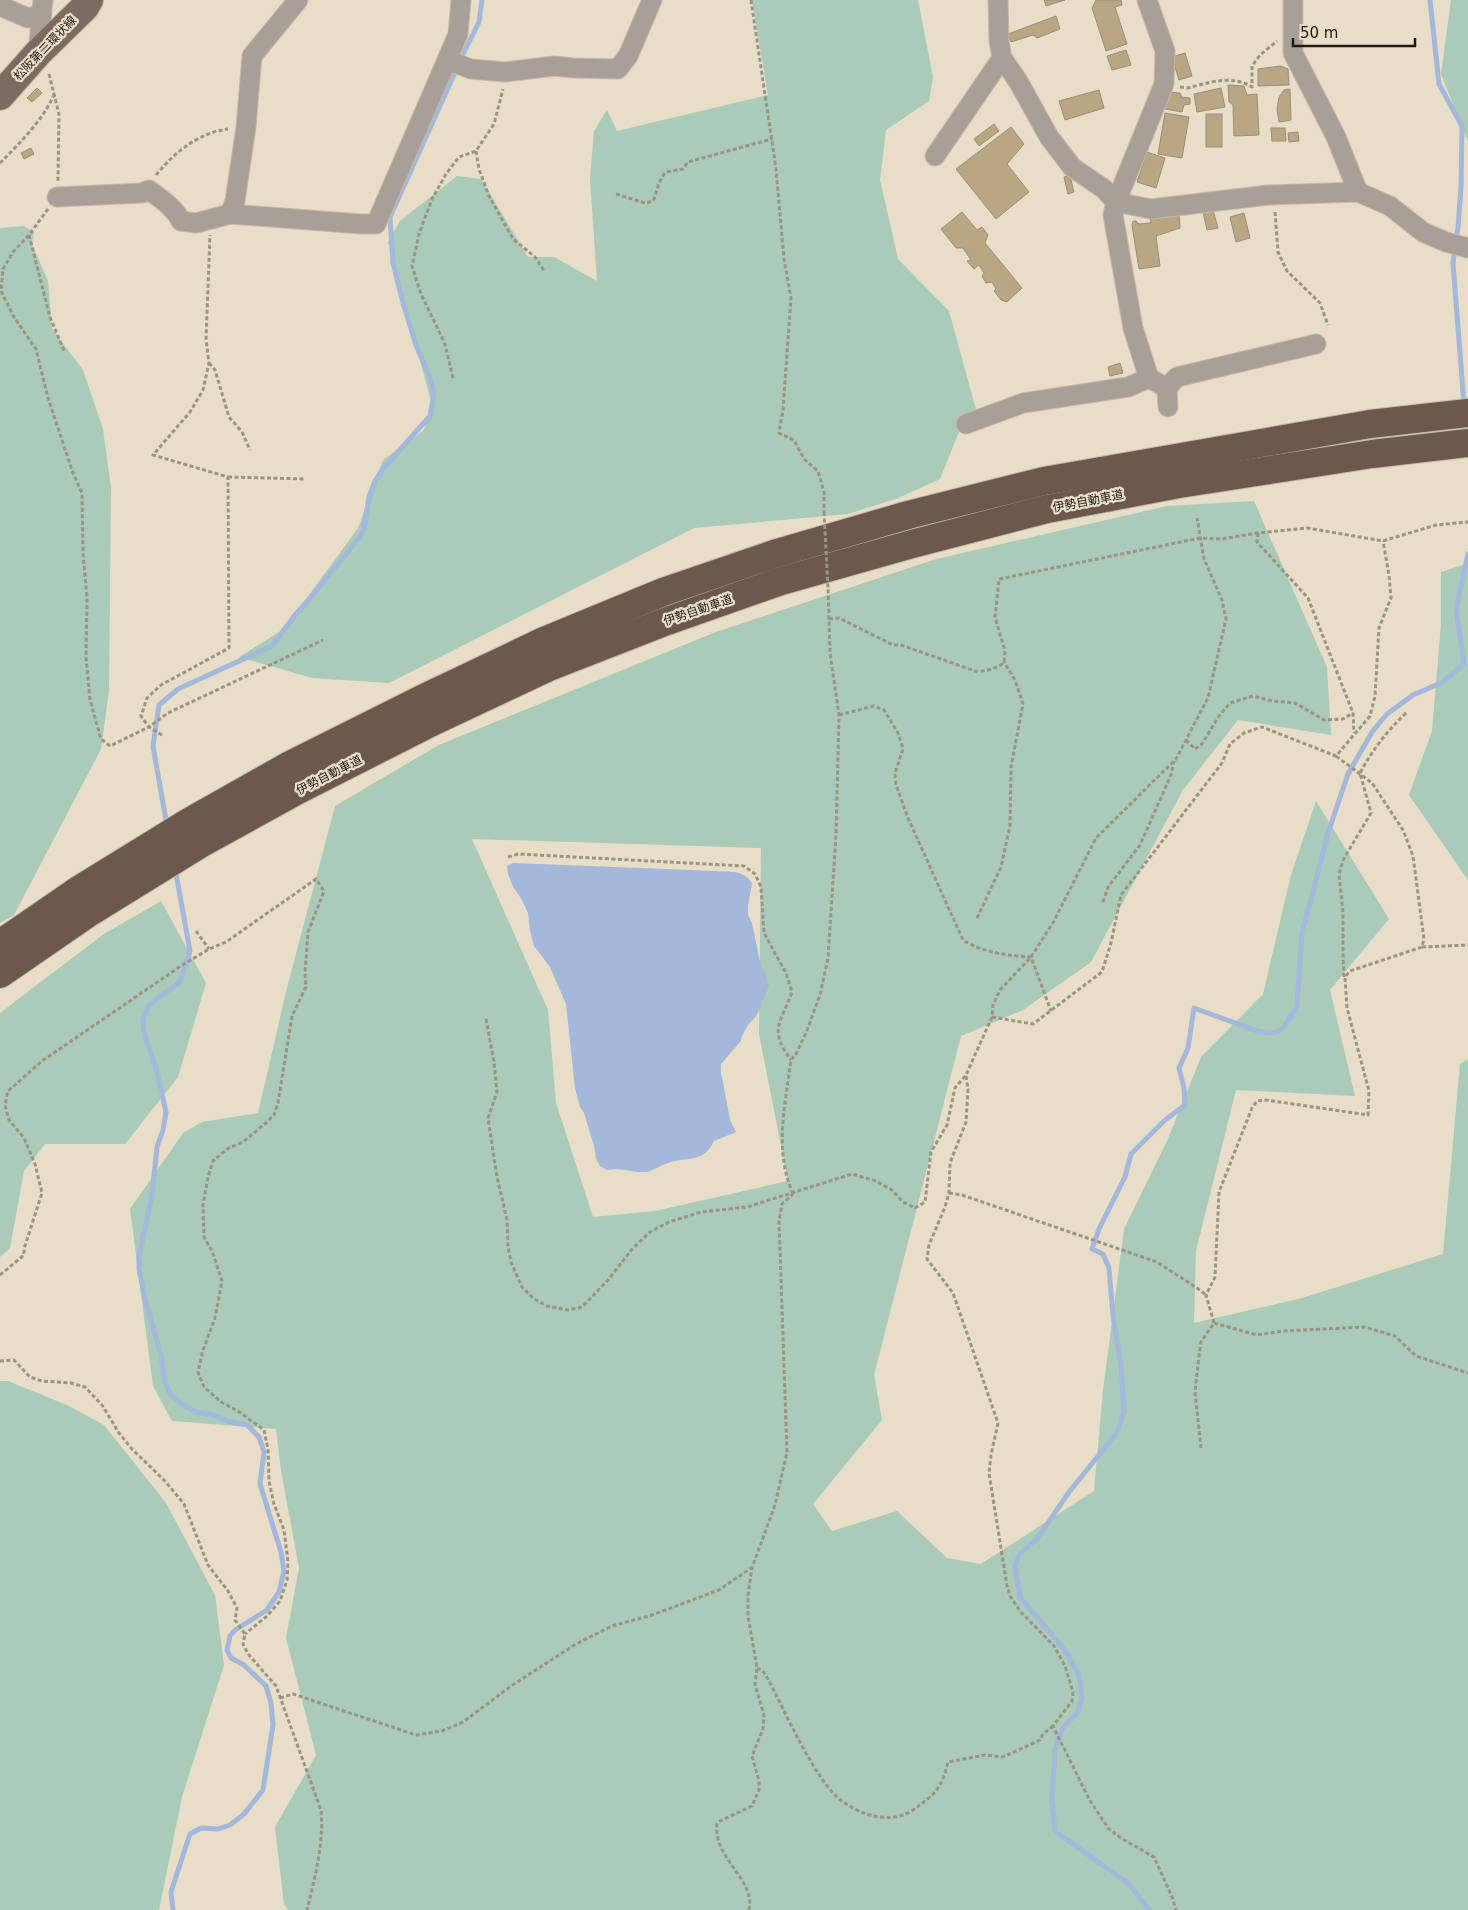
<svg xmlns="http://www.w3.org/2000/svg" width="1468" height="1910" font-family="'DejaVu Sans','Noto Sans JP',sans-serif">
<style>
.green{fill:#aacaba;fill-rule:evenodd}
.water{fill:#a3b8da}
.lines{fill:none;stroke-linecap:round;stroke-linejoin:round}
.stream{stroke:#a3b8da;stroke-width:5}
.building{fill:#b8a782;stroke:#998f7a}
.street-casing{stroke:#c4baa6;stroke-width:21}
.primary-casing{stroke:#c4baa6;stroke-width:30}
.highway-casing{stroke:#c4baa6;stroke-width:30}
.path{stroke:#9c9483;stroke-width:3;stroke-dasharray:4 2.5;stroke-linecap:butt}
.street{stroke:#a99f99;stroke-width:19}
.primary{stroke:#7c6b60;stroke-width:28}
.highway{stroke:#6c584c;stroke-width:28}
.path-bridge{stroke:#9c9483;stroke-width:3;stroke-dasharray:4 2.5;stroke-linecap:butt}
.labels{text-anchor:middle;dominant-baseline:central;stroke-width:4.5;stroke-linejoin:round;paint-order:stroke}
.street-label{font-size:12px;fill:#1e1a12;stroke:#e8ddc7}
</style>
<rect width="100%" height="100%" fill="#e8ddc7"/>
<g class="green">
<path d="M752,0H918L933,77L929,101L886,130L880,180L898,259L949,311L977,413L959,432L940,479L896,499L848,514L694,528L389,683L312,678L239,657L284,629L358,528L383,460L423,431L433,408L388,242L400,221L457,176L481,179L528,257H554L597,281L590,178L594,131L607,110L617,131L768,95Z"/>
<path d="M1451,0H1468V142L1441,74Z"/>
<path d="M23,226L34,232L32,244L48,281L52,329L83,370L103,429L111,488L109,691L101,749L14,915L0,923V228Z"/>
<path d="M1254,501L1327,667L1331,735L1238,720L1183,790L1091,962L1023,1010L961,1036L874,1375L882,1420L813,1504L832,1531L897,1511L947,1558L981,1564L1094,1491L1103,1390L1124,1229L1167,1141L1201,1057L1263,994L1291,875L1316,801L1389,919L1330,990L1355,1096L1236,1090L1196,1251L1194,1323L1302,1298L1443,1254L1460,1064L1468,1059V1910H288L284,1904L275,1827L316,1755L286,1638L299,1568L281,1471L276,1429L172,1421L153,1386L130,1209L183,1133L202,1122L258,1113L287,988L335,806L439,745L716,632L936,559L1167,506ZM472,839L761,848L759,1034L788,1181L655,1211L593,1217L556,1103L548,1010Z"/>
<path d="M1468,563V880L1409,795L1432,731L1441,624V572Z"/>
<path d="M161,901L206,983L178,1077L125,1144H45L24,1171L10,1248L0,1257V1013L104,934Z"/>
<path d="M0,1381H8L69,1406L104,1425L166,1503L215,1595L224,1665L182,1797L159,1910H0Z"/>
</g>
<path class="water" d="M513,863L716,871C730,872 744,870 752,883L748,906V915L752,923L761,967L766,974L769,986L757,1015L748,1025L742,1036L741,1041L721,1064V1072L730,1120L736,1132L714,1141C703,1164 688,1156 668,1163C661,1165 653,1171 646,1172C633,1173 622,1167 607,1170L600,1166L596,1158L594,1146L584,1113L580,1107L575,1088L566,1004L550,967L534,946L530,931L528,913L522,900L513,887L508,874L507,866Z"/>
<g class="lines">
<g class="stream">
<path d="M1430,0L1439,84L1462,126L1461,187L1458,227L1453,263L1464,405"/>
<path d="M460,60L479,22L482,0"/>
<path d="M167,826L153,746L159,705L178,689L272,646L295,615L312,596L359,538L364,529L369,497L375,481L382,470L430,416L434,394L430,378L416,345L403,303L393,263L390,217L457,68"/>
<path d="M173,1910L171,1892L190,1834L201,1828L218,1829L230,1825L244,1814L263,1790L273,1725L271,1703L266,1686L244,1665L231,1658L227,1650L230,1636L235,1630L267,1610L279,1592L284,1571L281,1552L260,1484L264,1452L259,1437L247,1425L227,1421L214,1415L196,1412L182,1404L171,1395L165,1383L161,1355L145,1299L139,1269V1257L152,1195L157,1147L163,1130L166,1112L156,1068L144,1033L143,1018L150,1004L180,982L190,951L175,868"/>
<path d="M1149,1910L1129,1884L1055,1831L1052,1799L1055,1750L1062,1729L1078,1712L1082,1699L1079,1675L1064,1649L1020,1597L1015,1566L1019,1555L1037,1539L1069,1492L1116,1434L1124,1412L1121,1365L1113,1316L1109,1268L1103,1254L1092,1249L1099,1229L1125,1177L1131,1154L1164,1121L1185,1105L1184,1088L1179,1068L1188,1048L1194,1008L1257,1031L1272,1033L1283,1029L1297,1006L1302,933L1329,830L1348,774L1372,732L1387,714L1413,695L1443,682L1464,664L1456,609L1468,554"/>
</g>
</g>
<g class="building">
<path d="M1044,0H1065L1046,6Z"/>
<path d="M1096,0H1121L1122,5L1115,7L1127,44L1106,51L1092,8Z"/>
<path d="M1056,16L1060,29L1037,38L1033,35L1011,42L1008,34Z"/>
<path d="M1126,50L1131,65L1112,70L1107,56Z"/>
<path d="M1185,53L1192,76L1179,80L1172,57Z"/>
<path d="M1281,66L1288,69L1289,85L1258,86V69Z"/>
<path d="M1228,85L1244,86L1247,95L1257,94L1259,135L1234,136L1233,105L1229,102Z"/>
<path d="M37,88L42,93L32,102L27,98Z"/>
<path d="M1221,88L1225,107L1197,112L1194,94Z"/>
<path d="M1290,89L1291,120L1279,122L1277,109L1279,97L1284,90Z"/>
<path d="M1099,90L1104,108L1065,120L1059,101Z"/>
<path d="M1168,92L1180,93L1182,97L1190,98V104L1184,105L1182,112L1165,109Z"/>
<path d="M1165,113L1189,117L1182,158L1158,154Z"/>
<rect x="1206" y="114" width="16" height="33"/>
<path d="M994,124L999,131L979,146L974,139Z"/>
<path d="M1011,127L1024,144L1007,164L1029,192L996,219L956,169Z"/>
<path d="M1271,128H1285L1286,141H1272Z"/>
<path d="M1298,132L1299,141L1289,142L1288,133Z"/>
<path d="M31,148L34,154L24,159L21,153Z"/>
<path d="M1147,152L1165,158L1156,188L1137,182Z"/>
<path d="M1070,176L1074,192L1068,194L1064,177Z"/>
<path d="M1213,210L1218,228L1207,230L1203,212Z"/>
<path d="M962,212L977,230L982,227L988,235L985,243L1022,288L1007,302L1001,300L994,291L996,289L992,282L986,283L982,276L984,273L979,265L974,269L967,261L971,260L963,248H956L941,229Z"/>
<path d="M1244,213L1250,238L1236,242L1230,217Z"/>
<path d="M1179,214L1180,228L1156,236L1160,266L1139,269L1132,225L1133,221H1136L1139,224L1151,223L1150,219Z"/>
<path d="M1120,363L1123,373L1110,376L1108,367Z"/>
</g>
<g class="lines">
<defs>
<g id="street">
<path d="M998,0L999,41L1002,58L1018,81L1049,137L1072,167L1104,189L1116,202L1151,209L1268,195L1358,192L1390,206L1423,232L1446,242L1468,248"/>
<path d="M1147,0L1165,51L1164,84L1116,202L1113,215L1133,328L1149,378L1167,388L1168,407"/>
<path d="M1293,0V53L1336,137L1358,192"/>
<path d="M0,6L28,18L41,14"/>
<path d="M38,53L43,0"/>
<path d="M447,60L458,34L461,0"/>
<path d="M935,156L1002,58"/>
<path d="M57,197L142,193L149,190C161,199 174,207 181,221L196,223L230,214L361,224H376L447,60L471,69L505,72L554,66L573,68L618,69L628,56L652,0"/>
<path d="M230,214L235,201L246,127L252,56L298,0"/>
<path d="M1167,388L1177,377L1316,344"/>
<path d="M966,424L1023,403L1128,387L1149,378"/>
</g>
<path id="primary" d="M0,96L38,53L85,7L89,0"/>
<g id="highway">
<path d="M0,944L77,891L189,822L290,765L426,697L544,641L663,592L774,554L908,515L1044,481L1370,424L1468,413"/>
<path d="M0,974L90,912L200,844L298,790L432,722L549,667L667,621L781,581L912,544L1047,509L1179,484L1372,454L1468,443"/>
</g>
</defs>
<use href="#street" class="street-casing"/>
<use href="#primary" class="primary-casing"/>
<use href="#highway" class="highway-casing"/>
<g class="path">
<path d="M751,0L776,169L784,259L791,298L783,410L779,433L794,440L804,459L818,471L824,492V512"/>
<path d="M49,74L59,114L58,181"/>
<path d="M1180,87L1187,88C1209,83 1231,74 1252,87V66L1260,55L1277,41"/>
<path d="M476,151L479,169L489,196L513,239L535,257L545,272"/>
<path d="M0,163C20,143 42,121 54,95"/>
<path d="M156,175C175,152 198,133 228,129"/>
<path d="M616,194L645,203L653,201C658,190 658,181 666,172L683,169L688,162L772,139"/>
<path d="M48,209L29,235L13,252L3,269L1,291L14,317L36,349L48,398L73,473L82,493L83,553L87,598L86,657L90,700L101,739L110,746L149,727L141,716L147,698L161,685L229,648L228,477L153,455L190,412L203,390L209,363L206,339L210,235"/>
<path d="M1275,212L1278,252L1287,271L1320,303L1328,325"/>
<path d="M29,235L50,317L65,353"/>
<path d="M209,363L215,370L229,417L242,432L250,450"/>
<path d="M453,378L445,344L421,294L412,266L419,234L432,199L446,174L459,157L476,151L494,124L503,89"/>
<path d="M228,477L305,479"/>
<path d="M1258,533L1257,542L1308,598L1353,713L1354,733"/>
<path d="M829,619L839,618L893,645H901L975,671C984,672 997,669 1004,662L1005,651L995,617L999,579L1200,538L1221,539L1258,533L1307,528L1383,541L1436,525L1468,522"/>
<path d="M839,715L874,706L884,710L898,733L903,749L895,773L896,785L908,818L963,940C981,952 1009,956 1031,957L1051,1011"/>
<path d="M162,735L149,727L168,713L323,640"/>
<path d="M1186,740L1195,749L1202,744L1219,716L1230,703L1253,696L1272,701L1295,703L1324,720L1343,719L1353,713"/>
<path d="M508,857L518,854L744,866L755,874L761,887L764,933L786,973L792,992C781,1023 768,1029 791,1060"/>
<path d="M1103,902L1108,887L1140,845L1171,775L1174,761"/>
<path d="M977,918L1001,867L1010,826L1011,767L1023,704L1015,680L1004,662"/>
<path d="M196,931L209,949"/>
<path d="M1422,947L1468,945"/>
<path d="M1344,977L1343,955V912L1339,874L1343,860L1371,813L1360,773C1373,749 1387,731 1407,712"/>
<path d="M992,1017L1033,1024L1102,972L1111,943L1121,895L1222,763L1230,744L1244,733L1262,727L1336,756L1370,716L1375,696L1379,628L1391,598L1389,575L1383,541"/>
<path d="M486,1019L494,1062L497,1092L488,1118L497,1177L507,1220L508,1247L511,1262L522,1287L534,1299L547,1306L568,1310L582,1307L608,1280L633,1248L650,1232L669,1222L701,1212L747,1207L852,1174L876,1181L892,1190L903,1202L915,1208L925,1202L931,1152L947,1125L955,1088L966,1075L992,1017L993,1005L1000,990L1031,957L1054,921L1096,838L1176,759L1208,698L1226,619L1222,600L1204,559L1197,518"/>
<path d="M966,1076L968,1089L966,1122L950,1163L949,1193L945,1207L929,1245L927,1259L953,1293L998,1423L991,1455L989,1473L1007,1586L1010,1596L1020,1611L1054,1646L1065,1666L1073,1692L1072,1701L1053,1726L1089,1799L1108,1828L1121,1838L1154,1857L1172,1897L1176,1910"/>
<path d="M949,1193L962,1195L1157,1262L1197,1288L1206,1295"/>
<path d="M793,1194C774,1151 785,1105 791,1060L796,1054L806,1033L820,995L828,958L836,835L839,715L830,653L828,588"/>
<path d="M0,1275L24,1255V1249L42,1193L35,1164L24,1138L9,1120L5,1105L8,1091L42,1061L181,966L209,949L226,942L316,879L324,891L308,932L305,973L306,987L292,1016L278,1103L274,1115L267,1122L243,1142L227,1149L213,1161L208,1177L203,1205L204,1237L212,1251L222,1281L215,1318L203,1350L198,1372L204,1387L221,1402L238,1411L264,1430L268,1449L269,1481L274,1504L284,1530L288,1562L287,1580L280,1601L267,1616L245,1634"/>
<path d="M1214,1323L1257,1335L1283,1331L1365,1327L1395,1336L1416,1356L1468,1373"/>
<path d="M0,1361L14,1360L30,1377L42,1381L71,1383L85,1387L102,1405L119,1433L132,1449L165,1481L184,1504L208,1565L228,1591L237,1608L235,1620L245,1634L243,1644L248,1654L276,1686L321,1810C324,1844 315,1877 307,1910"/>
<path d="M1201,1448L1195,1392L1199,1356L1201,1342L1214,1323L1206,1295L1215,1277L1219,1192L1252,1108L1257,1101L1266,1100L1368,1115L1369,1091L1347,1008L1345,977L1350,971L1422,947L1424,939L1413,856L1403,830L1372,783L1336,756"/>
<path d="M757,1668L763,1671L769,1681C785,1711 816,1783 842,1801C853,1809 867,1816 881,1817C892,1819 904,1816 913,1810C935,1794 941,1790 948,1762L985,1755L1003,1757L1040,1740L1043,1734L1053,1726"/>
<path d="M280,1698L293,1694L416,1735L442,1731L463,1722L511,1686L576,1644L612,1626L652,1615L719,1590L751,1568"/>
<path d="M749,1910C756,1879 713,1859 717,1824L720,1821L752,1806L759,1790V1781L752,1756L763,1729L764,1715L755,1684L757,1668L748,1616V1595L752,1568L775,1505L787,1452L779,1221L782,1204L793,1194"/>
</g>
<use href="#street" class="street"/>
<use href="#primary" class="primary"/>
<use href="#highway" class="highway"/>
<path class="path-bridge" d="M824,512L828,588"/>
</g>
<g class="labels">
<g class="street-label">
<text transform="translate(45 48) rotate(-46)">松阪第二環状線</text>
<text transform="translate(1088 501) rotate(-11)">伊勢自動車道</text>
<text transform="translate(698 610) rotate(-19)">伊勢自動車道</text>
<text transform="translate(329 775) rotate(-27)">伊勢自動車道</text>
</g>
</g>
<path d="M1293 38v8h122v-8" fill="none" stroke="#1e1a12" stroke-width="2.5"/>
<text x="1300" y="38" font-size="15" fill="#1e1a12" stroke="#e8ddc7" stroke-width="4" paint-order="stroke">50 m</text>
</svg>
